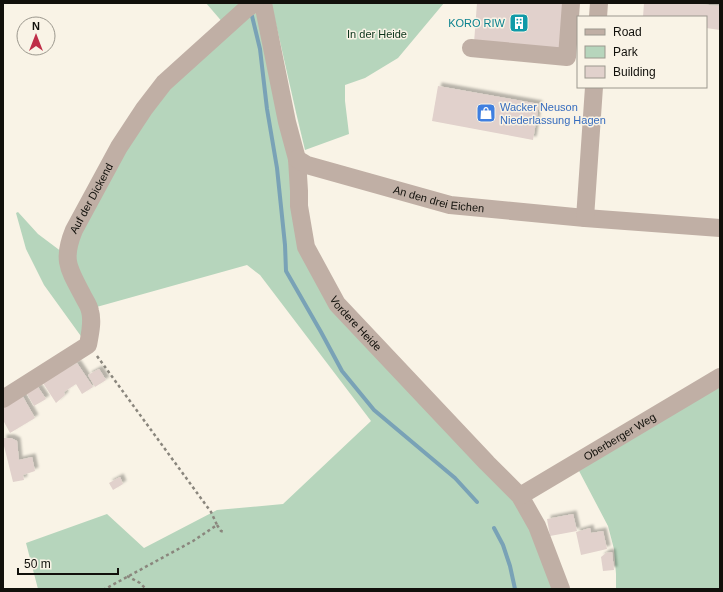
<svg xmlns="http://www.w3.org/2000/svg" width="723" height="592" font-family="Arial,sans-serif">
<style>
.green{fill:#b6d5bc}
.lines{fill:none;stroke-linecap:round;stroke-linejoin:round}
.stream{stroke:#79a2b6;stroke-width:4}
.building{fill:#e1d1cc;filter:url(#shadow)}
.path{stroke:#8a867d;stroke-width:2.5;stroke-dasharray:3 3;stroke-linecap:butt}
.minor{stroke:#c0afa5;stroke-width:18}
.labels{text-anchor:middle;dominant-baseline:central;stroke-width:3;stroke-linejoin:round;paint-order:stroke}
.culture-label{font-size:11px;fill:#0d838f;stroke:#f9f3e6;text-anchor:end}
.park-label{font-size:11px;fill:#083218;stroke:#f9f3e6}
.shop-label{font-size:11px;fill:#366cbe;stroke:#f9f3e6;text-anchor:start}
.street-label{font-size:11px;fill:#11100b;stroke:#f9f3e6}
</style>
<defs>
<filter id="shadow"><feDropShadow dx="3.5" dy="-3.5" stdDeviation="1" flood-color="#0004"/></filter>
</defs>
<rect width="100%" height="100%" fill="#f9f3e6"/>
<g class="green">
<path d="M206,3H246L224,24Z"/>
<path d="M271,3H444L398,58L365,78L345,85V101L349,134L305,150C293,102 283,52 271,3Z"/>
<path d="M251,12L258,14L292,169L301,247L334,307L517,499L556,589H38L26,543L107,514L144,548L217,510L283,504L371,421L260,275L247,265L93,308L71,251L148,107Z"/>
<path d="M18,212L38,234L62,252L86,312L83,339L44,285L26,249L16,213Z"/>
<path d="M720,382V589H616V574L614,549L608,526L578,469Z"/>
</g>
<g class="lines">
<g class="stream">
<path d="M252,16L260,49L267,109L277,168L285,245L286,271L321,332L342,371L374,410L455,478L477,502"/>
<path d="M494,528L503,545L510,566L515,589"/>
</g>
</g>
<g class="building">
<path d="M477,3H564L560,51L474,43Z"/>
<path d="M644,3H687L720,6V30L706,28V17H643Z"/>
<path d="M438,86L539,104L533,140L432,121Z"/>
<path d="M77,363L93,387L82,394L76,384L64,392L65,395L56,403L43,383Z"/>
<path d="M99,369L106,380L95,387L88,375Z"/>
<path d="M38,387L46,399L34,406L27,394Z"/>
<path d="M22,395L35,418L10,433L3,420V407Z"/>
<path d="M3,438H11L17,441L19,460L32,457L35,471L23,475L24,480L13,482L3,442Z"/>
<path d="M120,477L123,484L113,490L109,483Z"/>
<path d="M573,514L577,531L550,536L547,519Z"/>
<path d="M590,528L591,533L603,531L607,549L581,555L576,532Z"/>
<path d="M612,552L614,570L603,571L601,557L606,553Z"/>
</g>
<g class="lines">
<g class="path">
<path d="M97,356L211,512L217,525L193,541L105,589"/>
<path d="M217,525L221,531L225,532"/>
<path d="M127,576L140,583L146,589"/>
</g>
<g class="minor">
<path id="s1" d="M263,3L287,122L297,159L299,191V206L306,247L337,304L487,463L520,496L537,526L561,589"/>
<path d="M598,17L599,3"/>
<path d="M471,48L567,57L571,3"/>
<path id="s2" d="M297,159L307,165L450,205L585,218L720,228"/>
<path d="M585,218L594,87"/>
<path id="s3" d="M3,399L88,345C90,334 93,321 90,311C89,305 84,299 82,294C68,268 62,259 74,230L119,147L144,109L164,83L246,9L255,3"/>
<path id="s4" d="M520,496L720,377"/>
</g>
</g>
<defs>
<symbol id="building-square" viewBox="-11 -11 22 22"><rect x="-9" y="-9" width="18" height="18" rx="4" fill="#0f9aa8" stroke="#f9f3e6"/><path d="M-4-6H4V6H1V3H-1V6H-4ZM-2.5-4.3h1.7v1.8h-1.7ZM.8-4.3h1.7v1.8H.8ZM-2.5-1h1.7V.8h-1.7ZM.8-1h1.7V.8H.8Z" fill="#fff"/></symbol>
<symbol id="shop-square" viewBox="-11 -11 22 22"><rect x="-9" y="-9" width="18" height="18" rx="4" fill="#3f7fe0" stroke="#f9f3e6"/><path d="M-5-2.5h2.3a2.7 3.5 0 0 1 5.4 0H5L5.5 6h-11ZM-1.5-2.5h3a1.5 2.3 0 0 0-3 0Z" fill="#fff"/></symbol>
</defs>
<g fill-rule="evenodd">
<use href="#building-square" x="508" y="12" width="22" height="22"/>
<use href="#shop-square" x="475" y="102" width="22" height="22"/>
</g>
<g class="labels">
<g class="culture-label">
<text x="505" y="23">KORO RIW</text>
</g>
<g class="park-label">
<text x="377" y="34">In der Heide</text>
</g>
<g class="shop-label">
<text x="500" y="107">Wacker Neuson<tspan x="500" dy="13">Niederlassung Hagen</tspan></text>
</g>
<g class="street-label">
<text stroke="none"><textPath href="#s3" startOffset="258">Auf der Dickend</textPath></text>
<text stroke="none"><textPath href="#s2" startOffset="148">An den drei Eichen</textPath></text>
<text stroke="none"><textPath href="#s1" startOffset="340">Vordere Heide</textPath></text>
<text stroke="none"><textPath href="#s4" startOffset="116">Oberberger Weg</textPath></text>
</g>
</g>
<rect width="723" height="592" fill="none" stroke="#11100b" stroke-width="8"/>
<rect x="577" y="16" width="130" height="72" fill="#f9f3e6" stroke="#9c988e"/>
<rect x="585" y="29" width="20" height="6" fill="#c0afa5" stroke="#9c988e"/>
<text x="613" y="36" font-size="12" fill="#11100b">Road</text>
<rect x="585" y="46" width="20" height="12" fill="#b6d5bc" stroke="#9c988e"/>
<text x="613" y="56" font-size="12" fill="#11100b">Park</text>
<rect x="585" y="66" width="20" height="12" fill="#e1d1cc" stroke="#9c988e"/>
<text x="613" y="76" font-size="12" fill="#11100b">Building</text>
<g transform="translate(36 36)"><circle r="19" fill="#f9f3e6" stroke="#9c988e"/>
<path d="M0-3L7 15L0 10L-7 15Z" fill="#bf2e48"/>
<text y="-6" font-size="11" font-weight="bold" text-anchor="middle" fill="#11100b">N</text>
</g>
<path d="M18 568v6h100v-6" fill="none" stroke="#11100b" stroke-width="2"/>
<text x="24" y="568" font-size="12" fill="#11100b" stroke="#f9f3e6" stroke-width="3" paint-order="stroke">50 m</text>
</svg>
